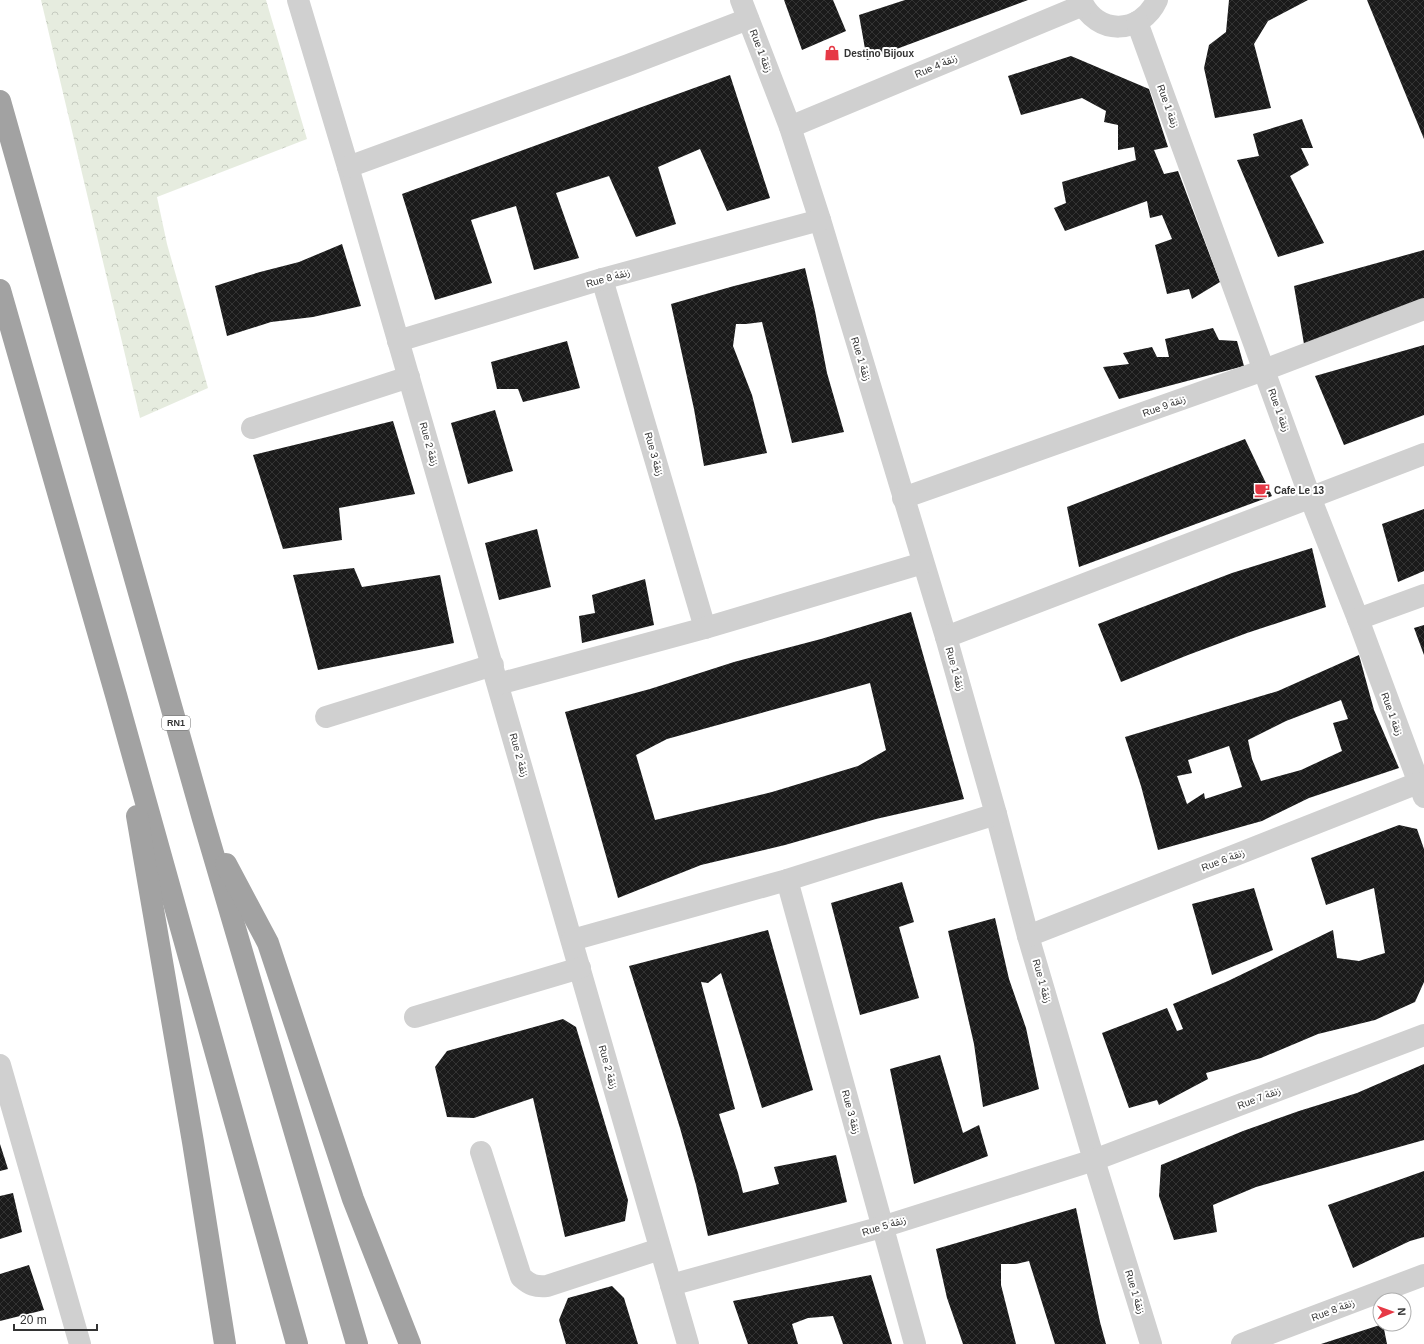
<svg xmlns="http://www.w3.org/2000/svg" width="1424" height="1344" font-family="Helvetica,'Noto Sans Arabic',sans-serif">
<style>
.park{fill:url(#park-crowns)}
.building{fill:url(#building-cross-hatch);fill-rule:evenodd}
.lines{fill:none;stroke-linecap:round;stroke-linejoin:round}
.minor{stroke:#d0d0d0;stroke-width:22}
.trunk{stroke:#a2a2a2;stroke-width:22}
.labels{text-anchor:middle;dominant-baseline:central;stroke-width:4;stroke-linejoin:round;paint-order:stroke}
.shield{fill:#fff;stroke:#707070;stroke-width:1}
.shield-label{font-size:9px;font-weight:bold;fill:#333}
.street-label{font-size:10px;fill:#333;stroke:#fff}
.poi-label{font-size:10px;font-weight:bold;fill:#333;stroke:#fff;text-anchor:start}
</style>
<defs>
<pattern id="park-crowns" width="20" height="18" patternUnits="userSpaceOnUse"><rect width="20" height="18" fill="#e6ecdf"/><path d="M2 6a3 3 0 1 1 6 0M12 15a3 3 0 1 1 6 0" fill="none" stroke="#c6cbc0"/></pattern>
<pattern id="building-cross-hatch" width="8" height="8" patternUnits="userSpaceOnUse"><rect width="8" height="8" fill="#1a1a1a"/><path d="M0 0l8 8M0 8l8-8" fill="none" stroke="#333"/></pattern>
</defs>
<rect width="100%" height="100%" fill="#fff"/>
<path class="park" d="M41,0H266L307,139L157,197L167,244L208,388L140,418Z"/>
<g class="building">
<path d="M784,0H833L846,31L802,50Z"/>
<path d="M905,0H1028L867,60L859,15Z"/>
<path d="M1229,0H1308L1268,21L1254,44L1271,108L1215,118L1204,68L1209,45L1226,32Z"/>
<path d="M1367,0H1424V139Z"/>
<path d="M1071,56L1149,89L1168,147L1154,150L1164,174L1178,171L1220,282L1192,299L1189,289L1167,294L1155,245L1172,239L1162,215L1150,218L1147,201L1065,231L1054,208L1066,203L1062,182L1136,160L1134,147L1118,150V125L1104,122L1106,111L1082,98L1021,115L1008,76Z"/>
<path d="M730,75L770,198L727,211L700,149L658,167L676,224L636,237L609,176L556,193L579,258L534,270L516,206L471,220L492,283L435,300L402,194Z"/>
<path d="M1302,119L1313,148H1301L1309,165L1290,176L1324,243L1278,257L1237,160L1259,156L1253,134Z"/>
<path d="M342,244L361,306L313,317L271,322L227,336L215,286L260,272L299,262Z"/>
<path d="M1424,250V299L1304,344L1294,286Z"/>
<path d="M805,268L815,311L827,373L844,432L792,443L762,322L746,324H736L733,346L752,395L767,453L704,466L694,409L671,304L734,286Z"/>
<path d="M1213,328L1219,340L1237,341L1244,366L1119,399L1103,367L1129,364L1123,353L1152,347L1157,357H1169L1165,339Z"/>
<path d="M567,341L580,388L523,402L518,389H497L491,362Z"/>
<path d="M1424,345V415L1344,445L1315,376Z"/>
<path d="M495,410L513,471L468,484L451,423Z"/>
<path d="M393,421L415,494L339,508L342,540L283,549L253,455Z"/>
<path d="M1245,439L1272,496L1079,567L1067,507Z"/>
<path d="M1424,509V571L1398,582L1382,524Z"/>
<path d="M537,529L551,587L499,600L485,543Z"/>
<path d="M1312,548L1326,607L1247,633L1188,655L1121,682L1098,624L1232,573Z"/>
<path d="M354,568L362,587L440,575L454,643L318,670L293,575Z"/>
<path d="M645,579L654,625L582,643L579,616L595,613L592,595Z"/>
<path d="M911,612L964,799L876,819L785,845L701,865L618,898L565,712L650,689L734,662L821,639ZM870,683L886,750L858,766L772,792L655,820L636,755L667,739Z"/>
<path d="M1424,625V655L1414,628Z"/>
<path d="M1359,655L1374,710L1399,768L1309,798L1262,821L1158,850L1141,786L1125,737L1278,691ZM1341,700L1348,719L1333,723L1342,751L1301,770L1261,781L1252,759L1248,740L1286,721ZM1229,746L1242,787L1205,799L1204,793L1187,804L1177,776L1192,773L1188,760Z"/>
<path d="M1399,825L1417,829L1424,849V982L1415,1002L1375,1020L1318,1034L1261,1058L1206,1073L1208,1079L1159,1105L1157,1100L1129,1108L1102,1033L1167,1008L1177,1031L1183,1029L1173,1004L1228,981L1333,930L1337,958L1359,961L1385,953L1374,888L1326,905L1311,858Z"/>
<path d="M902,882L914,922L899,927L919,998L860,1015L831,903Z"/>
<path d="M1254,888L1273,950L1212,975L1192,904Z"/>
<path d="M995,918L1009,979L1026,1028L1039,1089L983,1107L974,1044L948,931Z"/>
<path d="M768,930L813,1090L762,1108L721,973L708,983L701,982L735,1109L719,1114L738,1173L743,1193L779,1184L774,1167L836,1155L847,1202L708,1236L696,1185L680,1128L629,966Z"/>
<path d="M563,1019L576,1027L628,1200L625,1221L565,1237L533,1098L474,1118L447,1117L435,1067L447,1051Z"/>
<path d="M940,1055L963,1133L979,1125L988,1156L914,1184L890,1069Z"/>
<path d="M1424,1064V1140L1256,1187L1213,1205L1217,1232L1174,1240L1159,1196L1161,1165L1243,1131L1299,1111L1357,1093Z"/>
<path d="M0,1144L8,1169L0,1171Z"/>
<path d="M1424,1171V1237L1410,1241L1353,1268L1328,1205Z"/>
<path d="M13,1193L22,1232L0,1239V1196Z"/>
<path d="M1076,1208L1100,1322L1106,1344H1055L1029,1261L1016,1264H1001V1285L1016,1344H963L947,1298L936,1249Z"/>
<path d="M29,1265L44,1310L0,1321V1274Z"/>
<path d="M871,1275L892,1344H843L833,1316L808,1318L792,1324L798,1344H748L733,1301Z"/>
<path d="M612,1286L624,1298L638,1344H566L559,1320L568,1298Z"/>
<path d="M1383,1324L1387,1344H1321Z"/>
</g>
<g class="lines">
<g class="minor">
<path d="M298,0L348,167L688,1344"/>
<path d="M741,0L790,127L820,220L946,637L996,814L1028,936L1094,1160L1151,1344"/>
<path d="M1081,0C1096,36 1141,35 1157,0"/>
<path d="M1137,22L1310,497L1358,619L1424,797"/>
<path d="M790,127L1083,5"/>
<path d="M348,167L628,65L748,19"/>
<path d="M602,279L705,628"/>
<path d="M398,341L602,279L820,220"/>
<path d="M252,428L409,377"/>
<path d="M903,498L1264,370L1424,309"/>
<path d="M1358,619L1424,595"/>
<path d="M946,637L1424,454"/>
<path d="M498,684L705,628L923,563"/>
<path d="M326,717L493,665"/>
<path d="M787,880L915,1344"/>
<path d="M1028,936L1233,856L1418,783"/>
<path d="M572,940L787,880L996,814"/>
<path d="M415,1017L580,968"/>
<path d="M0,1065L80,1344"/>
<path d="M481,1152L521,1277C530,1285 535,1287 547,1286L660,1249"/>
<path d="M671,1285L882,1227L1094,1160L1424,1035"/>
<path d="M1242,1344L1424,1275"/>
</g>
<g class="trunk">
<path d="M0,101L203,819L357,1344"/>
<path d="M0,290L116,695L297,1344"/>
<path d="M137,816L193,1142L225,1344"/>
<path d="M226,864L268,943L353,1199L410,1344"/>
</g>
</g>
<defs>
<symbol id="shop-bare" viewBox="-9 -9 18 18"><path d="M-5-2.5h2.3a2.7 3.5 0 0 1 5.4 0H5L5.5 6h-11ZM-1.5-2.5h3a1.5 2.3 0 0 0-3 0Z" fill="#e63946" stroke="#fff" stroke-width="2.5" paint-order="stroke"/></symbol>
<symbol id="cafe-bare" viewBox="-9 -9 18 18"><path d="M-5.5-4.5H6V0H3Q3 3.5 0 3.5H-2.5Q-5.5 3.5-5.5 0ZM3-3.2v2h1.7v-2ZM-6 4.5H4V6H-6Z" fill="#e63946" stroke="#fff" stroke-width="2.5" paint-order="stroke"/></symbol>
</defs>
<g fill-rule="evenodd">
<use href="#shop-bare" x="821" y="42" width="22" height="22"/>
<use href="#cafe-bare" x="1251" y="479" width="22" height="22"/>
</g>
<g class="labels">
<rect class="shield" x="162" y="716" width="28" height="14" rx="3"/>
<g class="shield-label">
<text x="176" y="723">RN1</text>
</g>
<g class="street-label">
<text transform="translate(761 51) rotate(69)">Rue 1 زنقة</text>
<text transform="translate(936 66) rotate(-23)">Rue 4 زنقة</text>
<text transform="translate(1168 106) rotate(70)">Rue 1 زنقة</text>
<text transform="translate(608 278) rotate(-16)">Rue 8 زنقة</text>
<text transform="translate(861 359) rotate(73)">Rue 1 زنقة</text>
<text transform="translate(1164 406) rotate(-20)">Rue 9 زنقة</text>
<text transform="translate(1279 410) rotate(70)">Rue 1 زنقة</text>
<text transform="translate(429 444) rotate(74)">Rue 2 زنقة</text>
<text transform="translate(654 454) rotate(74)">Rue 3 زنقة</text>
<text transform="translate(955 669) rotate(74)">Rue 1 زنقة</text>
<text transform="translate(1392 714) rotate(70)">Rue 1 زنقة</text>
<text transform="translate(519 755) rotate(74)">Rue 2 زنقة</text>
<text transform="translate(1223 860) rotate(-21)">Rue 6 زنقة</text>
<text transform="translate(1042 981) rotate(74)">Rue 1 زنقة</text>
<text transform="translate(608 1067) rotate(74)">Rue 2 زنقة</text>
<text transform="translate(1259 1098) rotate(-21)">Rue 7 زنقة</text>
<text transform="translate(851 1112) rotate(75)">Rue 3 زنقة</text>
<text transform="translate(884 1226) rotate(-17)">Rue 5 زنقة</text>
<text transform="translate(1135 1292) rotate(73)">Rue 1 زنقة</text>
<text transform="translate(1333 1310) rotate(-21)">Rue 8 زنقة</text>
</g>
<g class="poi-label">
<text x="844" y="53">Destino Bijoux</text>
<text x="1274" y="490">Cafe Le 13</text>
</g>
</g>
<g transform="translate(1392 1312) rotate(88)"><circle r="19" fill="#ffffff" stroke="#adadad"/>
<path d="M0-3L7 15L0 10L-7 15Z" fill="#e63946"/>
<text y="-6" font-size="11" font-weight="bold" text-anchor="middle" fill="#333333">N</text>
</g>
<path d="M14 1324v6h83v-6" fill="none" stroke="#333333" stroke-width="2"/>
<text x="20" y="1324" font-size="12" fill="#333333" stroke="#ffffff" stroke-width="3" paint-order="stroke">20 m</text>
</svg>
